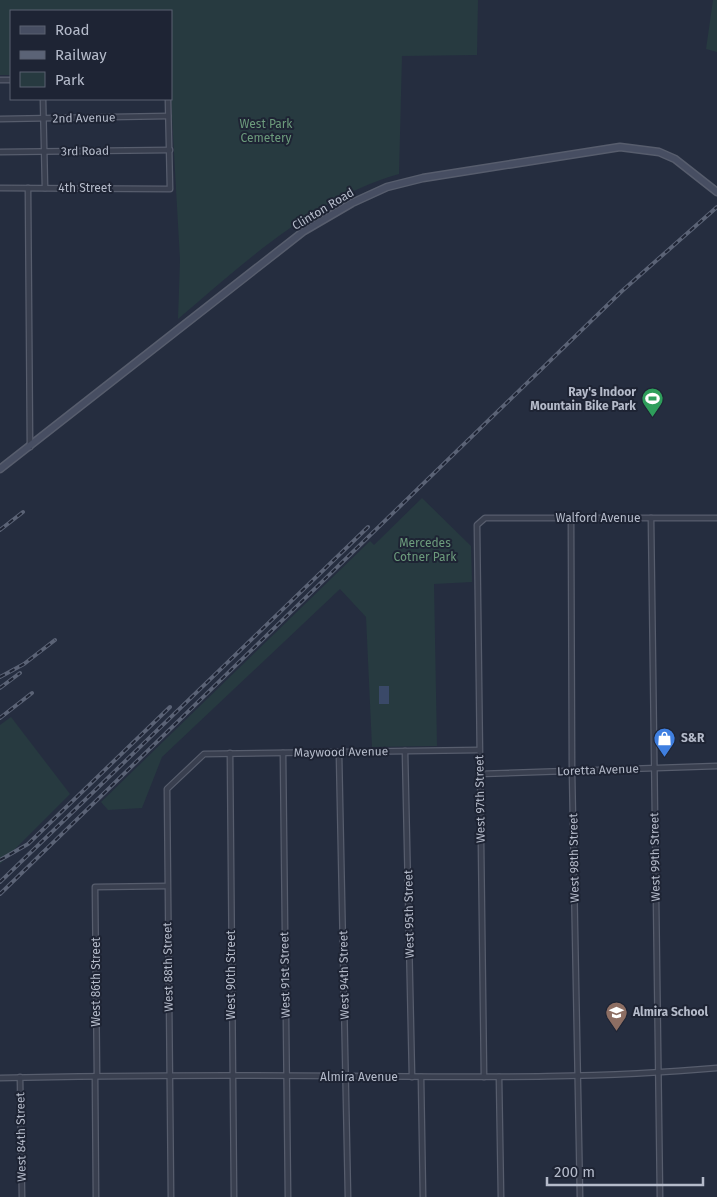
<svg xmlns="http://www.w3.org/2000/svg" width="717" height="1197" font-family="'Fira Sans',sans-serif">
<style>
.green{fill:#273a40}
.water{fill:#3a4968}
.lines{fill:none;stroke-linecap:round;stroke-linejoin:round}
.street-casing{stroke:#575d6d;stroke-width:7}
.secondary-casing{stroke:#575d6d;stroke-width:9}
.street{stroke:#393f4f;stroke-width:4.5}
.secondary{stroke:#474e62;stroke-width:6}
.rail-casing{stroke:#5b6376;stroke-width:4}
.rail{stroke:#1e2434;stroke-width:2;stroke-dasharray:5.5;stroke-linecap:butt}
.labels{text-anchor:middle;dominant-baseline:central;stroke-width:4;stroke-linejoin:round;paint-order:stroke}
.street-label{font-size:12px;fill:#b5bbca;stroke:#1e2434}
.park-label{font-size:12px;fill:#6c9b7c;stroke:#1e2434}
.poi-label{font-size:12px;font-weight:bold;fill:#b5bbca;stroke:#1e2434;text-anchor:start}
</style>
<rect width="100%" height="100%" fill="#252d3f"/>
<g class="green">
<path d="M0,0H478L477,55L402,56L399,174C312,199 245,262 178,319L180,260L171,99V11H11V75H0Z"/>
<path d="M713,0H717V52L706,49Z"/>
<path d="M422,498L471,546L472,582L434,584L437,746L372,747L366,617L340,589L162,757L142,808L108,810L101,802L370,541L374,545Z"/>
<path d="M11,717L70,794L0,864V725Z"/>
</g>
<rect class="water" x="379" y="686" width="10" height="18"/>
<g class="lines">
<defs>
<g id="street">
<path d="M0,80H11"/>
<path d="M43,99L45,188"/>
<path d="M0,119L168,116"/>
<path d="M0,152L170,150"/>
<path d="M0,188L170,189L168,99"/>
<path d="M28,188L30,447"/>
<path d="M651,518L660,1197"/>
<path d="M571,519L572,770L580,1197"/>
<path d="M405,751L412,1077"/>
<path d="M230,753L234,1197"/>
<path d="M283,753L288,1197"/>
<path d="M339,753L348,1197"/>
<path d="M479,774L717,766"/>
<path d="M95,1076L96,1197"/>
<path d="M97,1076L95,887L167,886"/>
<path d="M20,1077L22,1197"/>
<path d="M421,1077L423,1197"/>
<path d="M484,1077L477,525L485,518H717"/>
<path d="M499,1077L501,1197"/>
<path d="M0,1078C117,1075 234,1075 351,1076C473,1077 595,1079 717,1068"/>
<path d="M171,1197L167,789L204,754L479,750"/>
</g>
<path id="secondary" d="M0,469L304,231L352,203L387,187L423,178L620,147L659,152L675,159L717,192"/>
</defs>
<use href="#street" class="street-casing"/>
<use href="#secondary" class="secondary-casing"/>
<use href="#street" class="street"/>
<use href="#secondary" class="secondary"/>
<defs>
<g id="rail">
<path d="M0,530L23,512"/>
<path d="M0,677L24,664L55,640"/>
<path d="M0,688L20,673"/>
<path d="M0,718L32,693"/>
<path d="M0,860L28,844L170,707"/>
<path d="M0,882L368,527"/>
<path d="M0,894L622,291L717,207"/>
</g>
</defs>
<use href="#rail" class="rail-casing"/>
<use href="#rail" class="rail"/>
</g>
<defs>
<symbol id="stadium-pin" viewBox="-11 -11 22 30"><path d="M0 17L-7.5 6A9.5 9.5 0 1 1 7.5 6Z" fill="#2e9e5b" stroke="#1e2434"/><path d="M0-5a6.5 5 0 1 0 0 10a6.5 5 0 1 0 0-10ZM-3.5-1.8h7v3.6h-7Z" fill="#fff"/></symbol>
<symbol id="shop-pin" viewBox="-11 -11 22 30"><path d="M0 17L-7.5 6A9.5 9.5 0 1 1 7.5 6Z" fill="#3f7fe0" stroke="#1e2434"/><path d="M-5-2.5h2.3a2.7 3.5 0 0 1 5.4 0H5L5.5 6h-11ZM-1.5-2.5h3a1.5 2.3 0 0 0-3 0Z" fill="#fff"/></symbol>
<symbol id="school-pin" viewBox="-11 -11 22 30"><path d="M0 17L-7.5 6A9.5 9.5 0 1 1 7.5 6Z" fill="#8d6e63" stroke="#1e2434"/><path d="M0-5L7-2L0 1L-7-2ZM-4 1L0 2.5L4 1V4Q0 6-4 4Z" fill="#fff"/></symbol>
</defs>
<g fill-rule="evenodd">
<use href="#stadium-pin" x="640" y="386" width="25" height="34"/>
<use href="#shop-pin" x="652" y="726" width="25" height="34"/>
<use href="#school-pin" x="604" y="1000" width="25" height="34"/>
</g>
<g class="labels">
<g class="street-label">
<text transform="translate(84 118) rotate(-1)">2nd Avenue</text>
<text transform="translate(85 151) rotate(-1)">3rd Road</text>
<text x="85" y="188">4th Street</text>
<text transform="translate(323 209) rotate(-31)">Clinton Road</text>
<text x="598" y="518">Walford Avenue</text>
<text transform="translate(341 752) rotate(-1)">Maywood Avenue</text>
<text transform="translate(598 770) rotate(-2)">Loretta Avenue</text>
<text transform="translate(480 799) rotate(-91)">West 97th Street</text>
<text transform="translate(655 857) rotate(-91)">West 99th Street</text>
<text transform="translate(574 858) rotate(-91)">West 98th Street</text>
<text transform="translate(409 914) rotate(-91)">West 95th Street</text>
<text transform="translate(168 967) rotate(-91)">West 88th Street</text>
<text transform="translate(231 975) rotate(-90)">West 90th Street</text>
<text transform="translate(285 975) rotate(-91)">West 91st Street</text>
<text transform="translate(344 975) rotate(-91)">West 94th Street</text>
<text transform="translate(96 982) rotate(-90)">West 86th Street</text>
<text x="359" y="1077">Almira Avenue</text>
<text transform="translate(21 1137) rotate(-91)">West 84th Street</text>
</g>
<g class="park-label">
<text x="266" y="124">West Park<tspan x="266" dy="14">Cemetery</tspan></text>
<text x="425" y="543">Mercedes<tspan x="425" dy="14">Cotner Park</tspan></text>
</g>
<g class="poi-label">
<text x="636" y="392" text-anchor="end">Ray's Indoor<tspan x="636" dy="14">Mountain Bike Park</tspan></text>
<text x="681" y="738">S&amp;R</text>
<text x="633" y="1012">Almira School</text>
</g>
</g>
<rect x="10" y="10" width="162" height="90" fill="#1e2434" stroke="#5a6070"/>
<rect x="20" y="26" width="25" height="8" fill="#474e62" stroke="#5a6070"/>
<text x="55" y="35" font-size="15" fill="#b5bbca">Road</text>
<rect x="20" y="51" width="25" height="8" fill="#5b6376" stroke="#5a6070"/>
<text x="55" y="60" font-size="15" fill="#b5bbca">Railway</text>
<rect x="20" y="72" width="25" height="15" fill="#273a40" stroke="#5a6070"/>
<text x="55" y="85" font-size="15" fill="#b5bbca">Park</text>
<path d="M547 1177v8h156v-8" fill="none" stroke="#b5bbca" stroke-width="2.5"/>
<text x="554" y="1177" font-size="15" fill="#b5bbca" stroke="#1e2434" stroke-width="4" paint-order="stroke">200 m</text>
</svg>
